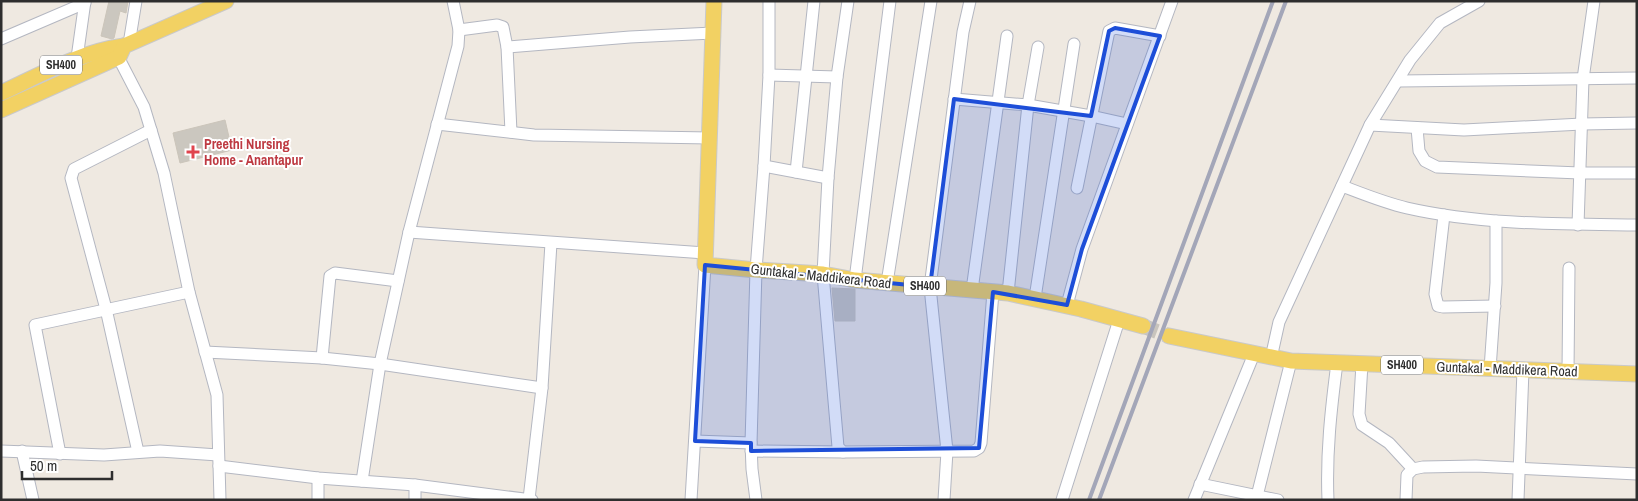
<svg xmlns="http://www.w3.org/2000/svg" width="1638" height="501" font-family="'Archivo Narrow',sans-serif">
<style>
.building{fill:#cbc7bf;stroke:#cbc5ba}
.lines{fill:none;stroke-linecap:round;stroke-linejoin:round}
.major-tunnel{stroke:#c8c4bd;stroke-width:15;stroke-dasharray:15 8;stroke-linecap:butt}
.minor-casing{stroke:#b4b7c1;stroke-width:13}
.major-casing{stroke:#c9c9c9;stroke-width:17}
.minor{stroke:#fff;stroke-width:11}
.major{stroke:#f2d163;stroke-width:15}
.rail{stroke:#a3a6b8;stroke-width:4}
.marked{fill:#1d4ed8;fill-opacity:0.2;stroke:#1d4ed8;stroke-width:4;stroke-linejoin:round}
.health-dot{fill:#e0444e;stroke:#fff;stroke-width:2}
.labels{text-anchor:middle;dominant-baseline:central;stroke-width:4;stroke-linejoin:round;paint-order:stroke}
.shield{fill:#fff;stroke:#6d6d6d;stroke-width:1}
.shield-label{font-size:12px;font-weight:bold;fill:#2e2e2e}
.health-label{font-size:14px;font-weight:bold;fill:#be3a42;stroke:#fff;text-anchor:start}
.street-label{font-size:14px;fill:#2e2e2e;stroke:#fff}
</style>
<rect width="100%" height="100%" fill="#efe9e1"/>
<g class="building">
<path d="M109,1H128L126,13L120,11L114,38L112,39L101,36Z"/>
<path d="M225,120L232,150L180,163L173,133Z"/>
<path d="M832,288L855,289V321H835Z"/>
</g>
<g class="lines">
<path class="major-tunnel" d="M1143,326L1169,336"/>
<defs>
<g id="minor">
<path d="M848,1L837,77L828,178L823,274L838,447L843,452L974,451L979,448L981,443L993,292"/>
<path d="M459,30L497,25L503,27L507,47L511,132"/>
<path d="M1,39L85,3"/>
<path d="M129,44L136,1"/>
<path d="M507,47L630,37L713,33"/>
<path d="M115,51L144,107L164,173L189,292L217,395L220,500"/>
<path d="M77,58L85,1"/>
<path d="M769,75L837,77"/>
<path d="M1399,81L1637,78"/>
<path d="M954,99L1028,105L1091,116L1127,124"/>
<path d="M437,124L534,135L710,138"/>
<path d="M1370,125L1464,130L1582,124L1637,123"/>
<path d="M1417,128L1419,151L1425,161L1437,167L1580,173H1637"/>
<path d="M764,166L828,178"/>
<path d="M796,172L814,1"/>
<path d="M1342,186C1363,194 1385,203 1407,208C1482,225 1560,224 1637,225"/>
<path d="M1077,188L1109,31L1115,28L1160,36"/>
<path d="M1444,215L1435,294L1438,306L1443,307L1495,306"/>
<path d="M1578,225L1583,79L1594,1"/>
<path d="M409,232L705,253"/>
<path d="M855,280L890,1"/>
<path d="M887,283L931,1"/>
<path d="M972,290L1007,36"/>
<path d="M1008,293L1028,105L1038,47"/>
<path d="M1035,298L1074,44"/>
<path d="M1067,305L1082,249L1172,1"/>
<path d="M205,352L322,358L380,364L542,388"/>
<path d="M322,358L330,276L335,273L398,281"/>
<path d="M1271,358L1279,322L1370,125L1410,60L1440,23L1479,1"/>
<path d="M1362,364L1359,414L1362,425L1389,443L1413,469"/>
<path d="M1490,369L1496,283V221"/>
<path d="M1568,372L1569,268"/>
<path d="M695,441L751,443"/>
<path d="M1,451L104,455L160,451L218,455"/>
<path d="M22,451L33,500"/>
<path d="M751,451L843,452"/>
<path d="M138,452L106,309L71,178L74,169L151,130"/>
<path d="M60,454L35,325L189,292"/>
<path d="M219,466L318,478L415,485L532,500"/>
<path d="M318,478V500"/>
<path d="M362,481L380,364L409,232L458,46L459,30L453,1"/>
<path d="M1200,484L1278,500"/>
<path d="M415,485V500"/>
<path d="M529,499L542,388L551,243"/>
<path d="M691,500L705,265"/>
<path d="M756,500L752,469L751,443L756,270L764,166L769,75V1"/>
<path d="M944,500L947,451L930,287L963,32L970,1"/>
<path d="M1062,500L1119,320"/>
<path d="M1194,500L1254,354"/>
<path d="M1256,500L1291,361"/>
<path d="M1328,500C1326,454 1331,409 1337,363"/>
<path d="M1406,500L1407,475L1413,469L1423,467L1476,466L1637,474"/>
<path d="M1518,500L1523,370"/>
</g>
<g id="major">
<path d="M714,1L705,265L756,270L823,274L855,280L1008,293L1081,309L1143,326"/>
<path d="M1,93C40,75 80,52 124,46"/>
<path d="M1,110L119,57L124,46L226,1"/>
<path d="M1169,336L1291,361L1637,374"/>
</g>
</defs>
<use href="#minor" class="minor-casing"/>
<use href="#major" class="major-casing"/>
<use href="#minor" class="minor"/>
<use href="#major" class="major"/>
<g class="rail">
<path d="M1089,500L1273,1"/>
<path d="M1099,500L1286,1"/>
</g>
</g>
<path class="marked" d="M1115,28L1160,36L1082,249L1067,305L993,292L979,448L751,451V443L695,441L705,265L930,287L954,99L1091,116L1109,31Z"/>
<path class="health-dot" d="M190.5 144.5h5v5h5v5h-5v5h-5v-5h-5v-5h5z"/>
<g class="labels">
<g class="shield">
<rect x="40" y="55.5" width="42" height="19" rx="4"/>
<rect x="904" y="276.5" width="42" height="19" rx="4"/>
<rect x="1381" y="355.5" width="42" height="19" rx="4"/>
</g>
<g class="shield-label">
<text x="61" y="65">SH400</text>
<text x="925" y="286">SH400</text>
<text x="1402" y="365">SH400</text>
</g>
<g class="health-label">
<text x="204" y="144">Preethi Nursing<tspan x="204" dy="16">Home - Anantapur</tspan></text>
</g>
<g class="street-label">
<text transform="translate(821 276) rotate(6)">Guntakal - Maddikera Road</text>
<text transform="translate(1507 369) rotate(2)">Guntakal - Maddikera Road</text>
</g>
</g>
<rect width="1638" height="501" fill="none" stroke="#2e2e2e" stroke-width="5"/>
<path d="M22 471v8h90v-8" fill="none" stroke="#2e2e2e" stroke-width="2.5"/>
<text x="30" y="471" font-size="15" fill="#2e2e2e" stroke="#ffffff" stroke-width="4" paint-order="stroke">50 m</text>
</svg>
